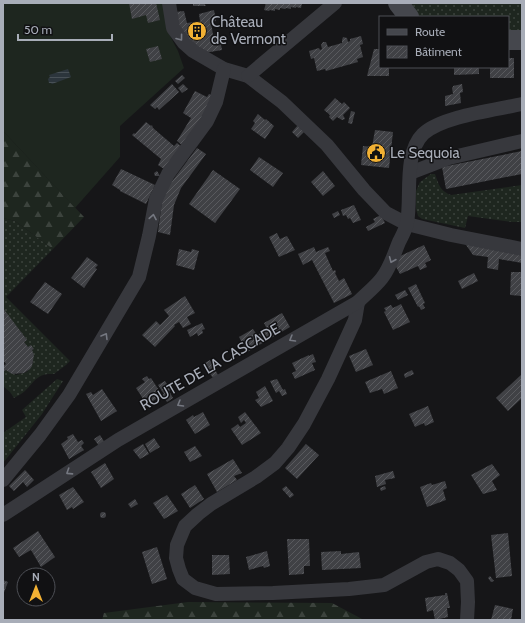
<svg xmlns="http://www.w3.org/2000/svg" width="525" height="623" font-family="Cabin,sans-serif">
<style>
.grass{fill:url(#grass-dots)}
.forest{fill:url(#forest-firs)}
.garden{fill:#1e261f}
.water{fill:url(#water-rules)}
.building{fill:url(#building-hatch)}
.lines{fill:none;stroke-linecap:round;stroke-linejoin:round}
.street{stroke:#37383d;stroke-width:14}
.secondary{stroke:#45474d;stroke-width:20}
.oneway{stroke:#757881}
.labels{text-anchor:middle;dominant-baseline:central;stroke-width:3;stroke-linejoin:round;paint-order:stroke}
.poi-label{font-size:15px;fill:#a8adb8;stroke:#111113;text-anchor:start}
.street-label{font-size:15px;fill:#a8adb8;stroke:#111113}
</style>
<defs>
<pattern id="grass-dots" width="8" height="8" patternUnits="userSpaceOnUse"><rect width="8" height="8" fill="#1e261f"/><path d="M2 2h.1M6 6h.1" fill="none" stroke="#3c433d" stroke-width="1.8" stroke-linecap="round"/></pattern>
<pattern id="forest-firs" width="22" height="20" patternUnits="userSpaceOnUse"><rect width="22" height="20" fill="#1e261f"/><path d="M5 1l3.5 6h-7zM16 11l3.5 6h-7z" fill="#3c433d"/></pattern>
<pattern id="water-rules" width="6" height="5" patternUnits="userSpaceOnUse"><rect width="6" height="5" fill="#2c353c"/><path d="M0 2.5h6" fill="none" stroke="#485056"/></pattern>
<pattern id="building-hatch" width="6" height="6" patternUnits="userSpaceOnUse"><rect width="6" height="6" fill="#404145"/><path d="M-1 1l2-2M0 6l6-6M5 7l2-2" fill="none" stroke="#595a5e"/></pattern>
</defs>
<rect width="100%" height="100%" fill="#161618"/>
<g class="grass">
<path d="M410,3H522V36H508V17H413Z"/>
<path d="M431,174H435C439,185 440,191 451,195L522,185V222H512L468,216L465,228L422,219L418,216L416,209V191L420,182Z"/>
<path d="M3,218L15,221L53,249L6,297L70,361L66,365L54,374C37,373 35,381 25,391C22,394 17,396 14,398L10,392L3,386V372L6,370L16,375L27,372L33,363L32,350L34,349L28,347L24,342L27,340L3,309Z"/>
<path d="M57,379L63,381L42,414L3,463V433L26,417L22,410Z"/>
</g>
<g class="forest">
<path d="M3,131L84,217L53,249L15,221L3,218Z"/>
<path d="M188,602L332,603L364,620H102L104,613Z"/>
</g>
<path class="garden" d="M3,3H166V28L178,51L184,68L120,126V157L75,208L3,131Z"/>
<path class="water" d="M68,69L71,77L52,84L51,83H49L48,79L50,77L49,75Z"/>
<g class="building">
<path d="M129,3H156L160,20L148,23L146,15L132,19Z"/>
<path d="M193,3H204L206,6H193Z"/>
<path d="M266,3H302L301,8L296,7V8L291,7V9L286,8L285,9L280,8V10L275,9V11L270,10L269,11L264,10Z"/>
<path d="M214,10L216,21L211,22L213,35L219,34L222,50L204,53L186,42L179,27L175,12L184,11L187,23L200,21L199,14Z"/>
<path d="M361,36L363,44L360,45L363,57L357,59L358,62L326,71L325,69L317,71L314,58L311,59L309,51L319,48L320,50L322,49L321,45L323,42H326L328,47L342,43V40L343,37L347,38L348,42L350,41V39Z"/>
<path d="M158,46L162,59L150,62L146,49Z"/>
<path d="M374,49H380V67H389V76H367Z"/>
<path d="M508,58H514V78H490V67H508Z"/>
<path d="M454,67H479V74L454,75Z"/>
<path d="M182,75L185,78L178,84L175,81Z"/>
<path d="M172,84L179,92L159,110L157,107L155,109L150,105Z"/>
<path d="M183,84L188,89L182,93L178,88Z"/>
<path d="M462,84L463,92L460,93L461,103L445,106V96L453,94L452,88L453,87V86Z"/>
<path d="M195,91L207,97L209,94L212,95L205,112L183,146L177,141L191,118L183,113Z"/>
<path d="M335,98L342,104L344,102L350,108L343,115L345,119L342,120L337,117L333,121L329,117L330,115L324,110Z"/>
<path d="M351,111L355,112L352,124L348,123Z"/>
<path d="M258,114L265,120L266,119L274,126L265,139L251,129L255,123L253,121Z"/>
<path d="M146,122L151,126L152,125L153,128L174,146L177,143L182,147L164,169L158,165L161,159L132,135L134,133L135,134Z"/>
<path d="M298,125L305,131L298,138L292,132Z"/>
<path d="M375,130L393,132L389,168L361,165L363,146L372,147Z"/>
<path d="M197,148L206,154L181,188L174,205L170,235L158,232L162,201L170,184Z"/>
<path d="M522,151V174L446,189L442,167Z"/>
<path d="M259,157L283,173L273,187L250,170Z"/>
<path d="M121,169L155,185L146,204L120,191V190L112,185Z"/>
<path d="M213,170L240,189L215,223L189,204Z"/>
<path d="M157,171L160,176H155L154,173Z"/>
<path d="M323,171L335,186L323,196L311,182Z"/>
<path d="M354,205L361,220L353,223L350,218L348,219L346,215L343,216L341,210Z"/>
<path d="M338,211L340,215L334,218L332,214Z"/>
<path d="M381,215L385,223L368,231L366,227L375,222L373,219Z"/>
<path d="M277,233L280,239L287,236L295,250L279,257L269,237Z"/>
<path d="M464,242L522,252V263L499,259L498,270L487,268L488,257L473,255Z"/>
<path d="M424,245L431,260L425,263L427,267L420,270L418,266L400,274L395,265L398,257Z"/>
<path d="M314,247L316,252L328,247L330,251L325,253L333,271L335,270L336,272L335,273L339,281L344,278L352,294L334,303L312,260L303,265L298,254Z"/>
<path d="M179,249L191,252L192,249L199,251L194,270L176,265Z"/>
<path d="M87,257L98,265L95,268L97,269L84,288L71,278Z"/>
<path d="M511,272H522V296L510,295Z"/>
<path d="M474,273L478,281L462,289L458,281Z"/>
<path d="M45,282L62,294L48,314L30,302Z"/>
<path d="M416,284L425,303L423,304L425,308L421,310L419,306L418,307L408,288Z"/>
<path d="M405,290L408,295L398,300L395,295Z"/>
<path d="M185,296L195,313L187,317L191,324L183,328L179,322L174,325L175,326L155,347L142,335L156,321L160,325L169,316L164,310Z"/>
<path d="M401,304L410,322L393,330L384,312L386,311L384,308L391,305L393,308Z"/>
<path d="M3,308L27,340L24,342L28,347L31,345L34,349L32,350L34,355L32,366L30,369L24,373L12,374L6,370L3,372V366L6,364L3,360Z"/>
<path d="M282,313L290,327L247,352L239,337L253,329L257,335L267,329L264,323Z"/>
<path d="M202,323L205,329L202,330L203,333L198,336L197,333L190,337L187,330Z"/>
<path d="M366,349L373,365L356,372L349,356Z"/>
<path d="M313,354L316,362L312,363L315,370L295,379L292,373L296,371L292,363L309,355V356Z"/>
<path d="M210,360L218,375L213,378L203,364Z"/>
<path d="M412,370L414,374L405,378L404,374Z"/>
<path d="M391,371L398,388L384,394L382,389L370,393L365,382Z"/>
<path d="M522,374V398L508,411L496,398Z"/>
<path d="M147,376L149,379L151,378L162,395L164,394L158,385L165,381L171,390L169,391L173,398L167,402L162,395L147,405L136,388L145,382L142,379Z"/>
<path d="M277,379L283,390L285,389L287,394L282,396L279,391L276,393L270,381Z"/>
<path d="M265,386L273,401L261,407L255,400L259,398L256,392Z"/>
<path d="M102,389L117,411L101,421L86,394L91,392L93,395Z"/>
<path d="M428,406L434,422L425,426L424,423L415,427L409,414Z"/>
<path d="M203,412L210,425L195,434L186,420L193,415L194,417Z"/>
<path d="M245,412L261,433L242,445L231,429L238,424L240,427L246,423L244,420L241,423L238,417Z"/>
<path d="M73,434L78,442L82,440L84,443L81,446L84,450L69,459L61,444L68,439L67,437Z"/>
<path d="M100,435L105,443L99,446L94,439Z"/>
<path d="M154,438L160,447L150,453L145,444Z"/>
<path d="M143,444L149,454L140,459L133,450Z"/>
<path d="M306,444L319,455L297,479L285,468Z"/>
<path d="M195,446L202,456L190,462L184,452Z"/>
<path d="M233,459L242,473L234,476L237,480L217,492L207,474Z"/>
<path d="M105,463L114,479L101,488L91,472Z"/>
<path d="M492,464L500,475L492,481L497,490L483,494L471,475Z"/>
<path d="M25,470L34,480L27,487L23,482L14,491L9,486Z"/>
<path d="M393,471L395,478L385,480L386,484L377,487L375,476Z"/>
<path d="M445,481L447,488L443,490L446,500L427,507L420,487L431,483L432,485Z"/>
<path d="M195,485L204,499L190,508L181,494Z"/>
<path d="M286,486L294,495L290,498L282,489Z"/>
<path d="M385,486L386,489L381,491L380,488Z"/>
<path d="M73,487L84,502L73,509L72,507L67,510L59,495Z"/>
<path d="M167,495L178,511L164,519L153,503Z"/>
<path d="M135,499L138,504L131,508L128,504Z"/>
<circle cx="103" cy="515" r="3"/>
<path d="M38,531L55,557L41,567L31,550L19,557L13,548Z"/>
<path d="M508,533L512,576L496,578L491,535Z"/>
<path d="M287,539H309L310,566H304V574L289,575Z"/>
<path d="M157,547L167,579L152,584L142,552Z"/>
<path d="M267,551L270,566L264,568L263,566L249,570L246,557Z"/>
<path d="M341,551V554L359,552L361,568L322,570L321,552Z"/>
<path d="M212,555H229L230,574L212,575Z"/>
<path d="M490,576L494,581L491,582L488,578Z"/>
<path d="M3,580L8,582L3,595Z"/>
<path d="M445,593H447L450,608H447L448,617L435,620L433,610L427,612L425,598L445,595Z"/>
<path d="M495,605L513,609L511,620H491Z"/>
</g>
<g class="lines">
<g class="street">
<path d="M169,3L173,28L184,43L193,51L224,69L248,76L282,102L327,145L364,190L386,213L407,224L451,235L522,249"/>
<path d="M248,76L335,3"/>
<path d="M410,173L449,158L522,141"/>
<path d="M358,302L355,320L328,379L304,424L288,448L275,463L256,477L211,504L198,514L185,526L177,545L176,558L179,569L183,579L195,588L216,594L273,593L349,589L384,585L426,562L438,559L450,563L459,570L467,581L468,602L467,620"/>
<path d="M3,480L40,435L69,395L139,277L149,236L156,199L168,174L207,121L216,102L224,69"/>
<path d="M3,515L118,440L358,302C366,294 375,287 382,278C390,268 394,254 399,242C402,236 406,229 407,223C412,197 403,154 423,134C442,116 496,110 522,104"/>
</g>
<g class="secondary">
<path d="M398,3L409,17"/>
<path d="M508,40H522"/>
</g>
</g>
<defs><path id="oneway-chevron" d="M-2-3.5L2.5 0L-2 3.5" fill="none" stroke-width="1.6" stroke-linecap="round" stroke-linejoin="round"/></defs>
<g class="oneway">
<use href="#oneway-chevron" transform="translate(180 38) rotate(53)"/>
<use href="#oneway-chevron" transform="translate(153 217) rotate(-80)"/>
<use href="#oneway-chevron" transform="translate(392 260) rotate(113)"/>
<use href="#oneway-chevron" transform="translate(105 336) rotate(-59)"/>
<use href="#oneway-chevron" transform="translate(292 339) rotate(150)"/>
<use href="#oneway-chevron" transform="translate(180 404) rotate(150)"/>
<use href="#oneway-chevron" transform="translate(69 472) rotate(147)"/>
</g>
<defs>
<symbol id="building-disc" viewBox="-11 -11 22 22"><circle r="9.5" fill="#f2b134" stroke="#111113"/><path d="M-4-6H4V6H1V3H-1V6H-4ZM-2.5-4.3h1.7v1.8h-1.7ZM.8-4.3h1.7v1.8H.8ZM-2.5-1h1.7V.8h-1.7ZM.8-1h1.7V.8H.8Z" fill="#111"/></symbol>
<symbol id="civic-disc" viewBox="-11 -11 22 22"><circle r="9.5" fill="#f2b134" stroke="#111113"/><path d="M-.6-6.5H3V-4.5H.6V-3L4-1V1h2V6H-6V1h2V-1L-.6-3ZM-1.2 2.5V6h2.4V2.5Z" fill="#111"/></symbol>
</defs>
<g fill-rule="evenodd">
<use href="#building-disc" x="186" y="20" width="22" height="22"/>
<use href="#civic-disc" x="365" y="142" width="22" height="22"/>
</g>
<g class="labels">
<g class="poi-label">
<text x="211" y="22">Château<tspan x="211" dy="17">de Vermont</tspan></text>
<text x="390" y="153">Le Sequoia</text>
</g>
<g class="street-label">
<text transform="translate(210 367) rotate(-30)">ROUTE DE LA CASCADE</text>
</g>
</g>
<rect width="525" height="623" fill="none" stroke="#a8adb8" stroke-width="8"/>
<rect x="379" y="16" width="130" height="52" fill="#111113" stroke="#4d4f55"/>
<rect x="387" y="29" width="20" height="6" fill="#45474d" stroke="#4d4f55"/>
<text x="415" y="36" font-size="12" fill="#a8adb8">Route</text>
<rect x="387" y="46" width="20" height="12" fill="url(#building-hatch)" stroke="#4d4f55"/>
<text x="415" y="56" font-size="12" fill="#a8adb8">Bâtiment</text>
<g transform="translate(36 587)"><circle r="19" fill="#111113" stroke="#4d4f55"/>
<path d="M0-3L7 15L0 10L-7 15Z" fill="#f2b134"/>
<text y="-6" font-size="11" font-weight="bold" text-anchor="middle" fill="#a8adb8">N</text>
</g>
<path d="M18 34v6h94v-6" fill="none" stroke="#a8adb8" stroke-width="2"/>
<text x="24" y="34" font-size="12" fill="#a8adb8" stroke="#111113" stroke-width="3" paint-order="stroke">50 m</text>
</svg>
